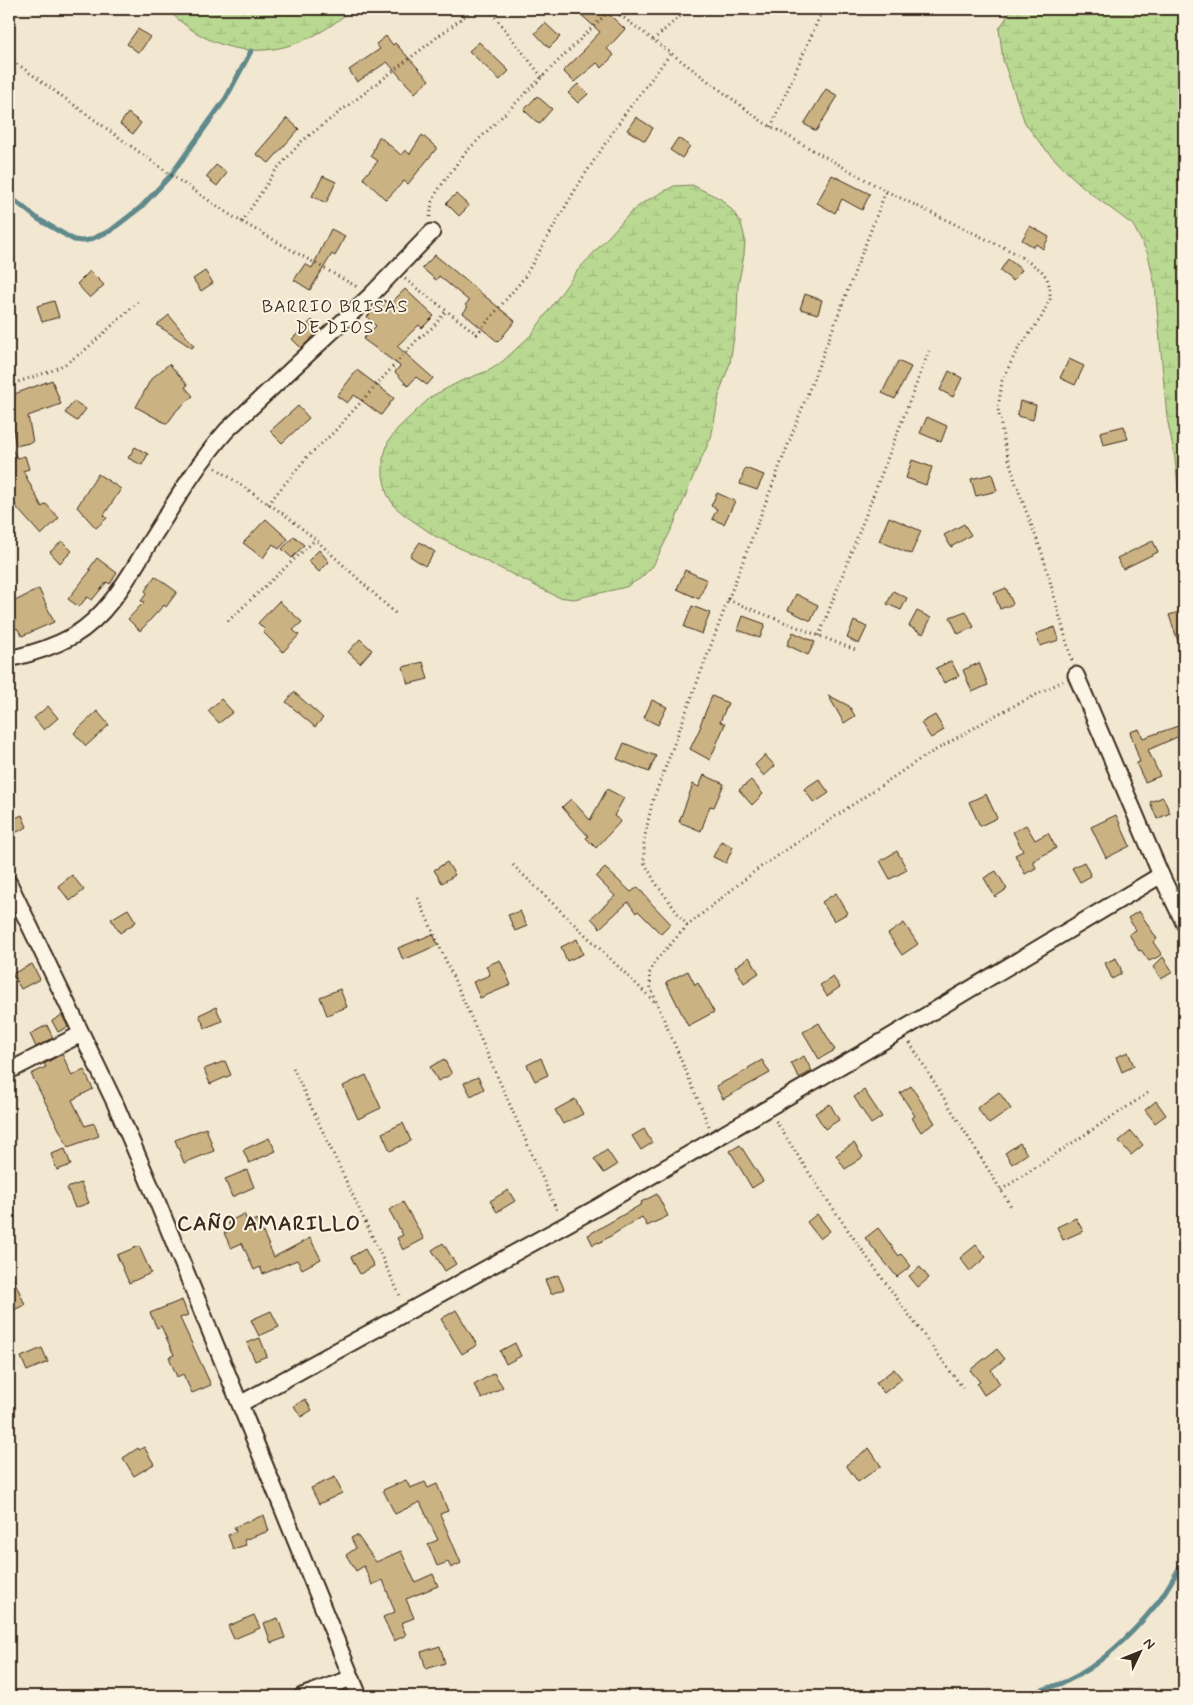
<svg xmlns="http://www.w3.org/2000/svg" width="1193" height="1705" font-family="Mynerve,sans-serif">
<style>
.wetland{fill:url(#wetland-marsh);stroke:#7a8258}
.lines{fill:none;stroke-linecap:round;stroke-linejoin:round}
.stream{stroke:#61898c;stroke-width:5}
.building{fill:#cbb282;stroke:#3b2a1e}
.street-casing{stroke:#3b2a1e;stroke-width:19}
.path{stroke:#3b2a1e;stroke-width:3;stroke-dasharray:1 4;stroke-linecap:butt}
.street{stroke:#fcf5e5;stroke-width:15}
.labels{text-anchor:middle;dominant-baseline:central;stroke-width:4;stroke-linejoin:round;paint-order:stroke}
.neighbourhood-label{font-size:18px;letter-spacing:1px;fill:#3b2a1e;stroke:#fcf5e5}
.district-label{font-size:21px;font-weight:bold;letter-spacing:1px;fill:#3b2a1e;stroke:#fcf5e5}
</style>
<defs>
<pattern id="wetland-marsh" width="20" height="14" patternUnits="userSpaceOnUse" patternTransform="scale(1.25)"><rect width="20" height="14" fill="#b9d992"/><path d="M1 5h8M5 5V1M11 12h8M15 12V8" fill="none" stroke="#a0ba7d"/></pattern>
</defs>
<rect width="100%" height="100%" fill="#f2e8d1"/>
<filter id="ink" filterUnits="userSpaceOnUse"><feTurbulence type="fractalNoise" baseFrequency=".02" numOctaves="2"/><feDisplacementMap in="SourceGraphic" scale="10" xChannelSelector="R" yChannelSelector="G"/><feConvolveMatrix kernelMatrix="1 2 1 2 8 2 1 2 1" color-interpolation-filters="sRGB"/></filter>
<g filter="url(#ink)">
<g class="wetland">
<path d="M167,9H352C294,61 224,67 167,9Z"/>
<path d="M1012,9H1184V532L1174,452L1167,418L1155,286L1148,254L1133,225L1090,193L1067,172L1043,147L1025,123L1003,60L999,29Z"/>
<path d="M692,185L721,199L732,210L741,223L745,239L744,255L738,286L737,317L730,363L720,391L711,438L695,472L674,524L653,566L641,578L626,587L574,599L558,597L435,536L406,516L395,507L387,494L383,476V459L388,442L397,429L432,396L461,381L490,370L503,361L531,335L577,271L631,212L644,202L674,186Z"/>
</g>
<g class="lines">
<g class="stream">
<path d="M9,196L38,219L74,240L82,241L89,240L110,231L141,207L171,175L226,98L251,51"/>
<path d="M1023,1696C1038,1691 1053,1687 1067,1681C1100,1666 1133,1633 1155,1606C1166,1592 1175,1575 1184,1560"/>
</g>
</g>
<g class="building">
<path d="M575,9H603L625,29L607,49L614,55L602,68L597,63L574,82L563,71L584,51L583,50L600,32Z"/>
<path d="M545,23L560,37L549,48L535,33Z"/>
<path d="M138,29L150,37L139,53L127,44Z"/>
<path d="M386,36L393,45L395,43L429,80L415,93L387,62L357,82L349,70L380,49L376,44Z"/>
<path d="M479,42L509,71L500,80L469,51Z"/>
<path d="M578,84L588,94L578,103L568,93Z"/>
<path d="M826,89L838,96L816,131L804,124Z"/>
<path d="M537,96L552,109L539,124L524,110Z"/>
<path d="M128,113L141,123L133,134L120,124Z"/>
<path d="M636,117L653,128L645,141L627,130Z"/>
<path d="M287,118L299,129L269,163L256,154Z"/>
<path d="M422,135L437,148L408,184L404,181L386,200L363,178L378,161L371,156L379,136L401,155L405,150L410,154Z"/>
<path d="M678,138L690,146L682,158L670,150Z"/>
<path d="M216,165L227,173L217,186L206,177Z"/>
<path d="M832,175L870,194L862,210L842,199L835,213L817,203Z"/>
<path d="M323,176L336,182L326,203L312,196Z"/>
<path d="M456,194L469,206L459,216L446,203Z"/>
<path d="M1030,226L1049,237L1043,249L1036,244L1034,247L1022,240Z"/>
<path d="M331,229L345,236L335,256L332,254L310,290L294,280L305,264L312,268Z"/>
<path d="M435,255L515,321L498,342L463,313L468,307L465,305L469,301L439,276L436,280L422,268Z"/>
<path d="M1008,259L1022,270L1013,281L1000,271Z"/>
<path d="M90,271L104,285L90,298L77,284Z"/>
<path d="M205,271L213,283L201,291L193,279Z"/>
<path d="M405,289L434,316L422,328L419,325L397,346L433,378L427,385L416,377L408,386L395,372L400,366L363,339L376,326L367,317L384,300L389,305Z"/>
<path d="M805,294L822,300L818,314L800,309Z"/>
<path d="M54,301L59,317L42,322L37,306Z"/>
<path d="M169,315L194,346L192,348L157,325Z"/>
<path d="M312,320L321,329L301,348L292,339Z"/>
<path d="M1069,359L1084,366L1075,385L1060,378Z"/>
<path d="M898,361L911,367L895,399L882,393Z"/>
<path d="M169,364L188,385L185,387L193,396L177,410L167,424L136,407L151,379Z"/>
<path d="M357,370L394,398L381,415L354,395L347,403L337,396Z"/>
<path d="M949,371L962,378L953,397L940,390Z"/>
<path d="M52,380L61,404L28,416L33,442L16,446L9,411V396Z"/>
<path d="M74,401L86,409L77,421L65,413Z"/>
<path d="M1020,401L1036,405L1033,420L1017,416Z"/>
<path d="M298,406L309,418L282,443L270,431Z"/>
<path d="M927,417L947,426L941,442L920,433Z"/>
<path d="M1124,426L1128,439L1103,445L1100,432Z"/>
<path d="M9,444L17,458L25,456L29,469L23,471L42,507L46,504L59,518L41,535L17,508L9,492Z"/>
<path d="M135,447L148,454L142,465L128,458Z"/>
<path d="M912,460L932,467L926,485L906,478Z"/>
<path d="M745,468L764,475L757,490L740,484Z"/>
<path d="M98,474L121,489L104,515L107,518L96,528L77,507Z"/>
<path d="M992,474L997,491L976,496L971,479Z"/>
<path d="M717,493L735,501L724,524L712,519L717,509L711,506Z"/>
<path d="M889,517L921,531L911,554L879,541Z"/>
<path d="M266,519L288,539L279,549L273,544L263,558L243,543Z"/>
<path d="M964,524L971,535L951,547L944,535Z"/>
<path d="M294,536L304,545L292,558L282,549Z"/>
<path d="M62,541L72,551L60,563L50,552Z"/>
<path d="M1153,541L1158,552L1123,569L1117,558Z"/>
<path d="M420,542L435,552L425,566L410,556Z"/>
<path d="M319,550L329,562L319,572L308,561Z"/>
<path d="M97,558L117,573L110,584L107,582L92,600L87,597L79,607L68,599L91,570L89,569Z"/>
<path d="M685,570L707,580L699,599L677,589Z"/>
<path d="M155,576L177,592L166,607L164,605L140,631L128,619L144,602L141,601L147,593L145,591Z"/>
<path d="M1006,588L1013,604L1000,609L994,593Z"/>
<path d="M39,589L54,622L22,636L17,628L9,633V604Z"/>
<path d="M893,591L907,598L901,610L887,604Z"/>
<path d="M796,594L818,605L811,621L788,610Z"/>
<path d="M279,601L302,622L293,630L299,635L283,652L263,632L265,630L258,623Z"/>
<path d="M692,606L710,613L702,634L684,627Z"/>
<path d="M917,611L931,618L923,634L909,626Z"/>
<path d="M966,611L974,627L958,634L950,617Z"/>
<path d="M1182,611L1184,618V652L1182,653L1169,615Z"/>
<path d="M743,616L765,624L760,638L738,630Z"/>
<path d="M854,621L867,627L859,644L847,638Z"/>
<path d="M1055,627L1059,640L1040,646L1036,634Z"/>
<path d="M793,632L815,642L808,655L787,645Z"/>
<path d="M360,639L372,650L360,663L348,652Z"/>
<path d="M951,661L959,676L944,683L936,668Z"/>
<path d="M423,662L428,679L408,684L403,667Z"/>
<path d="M979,663L988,685L972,692L963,670Z"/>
<path d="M294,692L323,718L315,727L286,702Z"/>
<path d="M828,695L849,706L855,716L844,723Z"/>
<path d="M712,696L728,703L720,722L725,724L710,760L690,749L701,726L700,725Z"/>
<path d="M221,699L233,712L219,723L208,711Z"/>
<path d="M652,700L667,707L658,725L644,718Z"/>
<path d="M48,706L58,718L44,730L34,718Z"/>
<path d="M97,711L109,725L86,746L74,733Z"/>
<path d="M935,715L944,730L931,738L921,723Z"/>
<path d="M1181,725L1184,734L1148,750L1160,776L1145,782L1136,763L1140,762L1130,732L1139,729L1143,738Z"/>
<path d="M624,743L656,756L649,772L617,759Z"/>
<path d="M765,755L775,766L764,776L755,765Z"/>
<path d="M704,775L724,784L714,807L710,806L701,831L679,822L693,784L699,787Z"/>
<path d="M819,779L829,793L814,803L804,789Z"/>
<path d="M751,780L763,794L752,805L739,790Z"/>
<path d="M607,789L624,798L614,816L621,821L596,848L586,838L588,836L562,807L571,799L590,820Z"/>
<path d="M986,794L997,818L980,826L969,802Z"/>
<path d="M1163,797L1170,813L1157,819L1150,802Z"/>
<path d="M22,815L27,827L13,834L9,821Z"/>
<path d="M1116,815L1130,846L1106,858L1091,827Z"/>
<path d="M1026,825L1035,840L1048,833L1056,848L1033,861L1036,868L1025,874L1015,855L1023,851L1013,832Z"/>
<path d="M721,841L733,847L726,863L713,857Z"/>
<path d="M897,851L907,870L890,879L880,861Z"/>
<path d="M447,862L455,875L442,883L434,870Z"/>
<path d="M1084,862L1091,876L1080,882L1072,868Z"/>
<path d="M605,868L631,892L638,887L652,904L671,924L661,934L638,911L636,913L628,902L600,928L591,918L615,896L596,877Z"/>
<path d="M996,871L1007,889L995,897L984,878Z"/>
<path d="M72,875L84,890L70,901L58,886Z"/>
<path d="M836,893L848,913L834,921L822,902Z"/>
<path d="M128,909L136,922L120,933L111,919Z"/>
<path d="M520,911L527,926L515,931L508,915Z"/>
<path d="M1139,911L1157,939L1153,942L1162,955L1149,961L1141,950L1139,951L1129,934L1136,930L1128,918Z"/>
<path d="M904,923L918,944L902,955L888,934Z"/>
<path d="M433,934L438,945L403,960L398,948Z"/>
<path d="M577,939L583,954L567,961L561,947Z"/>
<path d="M749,957L759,973L744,983L735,967Z"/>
<path d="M1163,957L1173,972L1161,979L1153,967Z"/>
<path d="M1116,958L1121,969V974L1112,979L1105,963Z"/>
<path d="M500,960L511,985L480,998L473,982L490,975L486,966Z"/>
<path d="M32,964L40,979L21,989L12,974Z"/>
<path d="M688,971L695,985L698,983L714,1012L688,1026L666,982Z"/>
<path d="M833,977L840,987L827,996L820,985Z"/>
<path d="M340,989L347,1007L327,1015L320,997Z"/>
<path d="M216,1007L222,1021L205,1028L199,1015Z"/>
<path d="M62,1015L68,1027L58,1032L52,1021Z"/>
<path d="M819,1023L835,1050L819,1059L803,1032Z"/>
<path d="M47,1025L53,1038L36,1047L30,1034Z"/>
<path d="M1128,1052L1134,1066L1122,1072L1116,1057Z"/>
<path d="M62,1054L72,1076L84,1070L93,1089L72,1100L85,1126L94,1123L99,1136L68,1147L31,1074L46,1067L44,1064Z"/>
<path d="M804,1056L812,1071L799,1078L791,1063Z"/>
<path d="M541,1058L548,1075L535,1081L527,1065Z"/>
<path d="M444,1059L452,1074L438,1081L430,1067Z"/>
<path d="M762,1060L770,1073L723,1099L716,1086L749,1069L748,1068Z"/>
<path d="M225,1061L231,1075L210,1084L204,1069Z"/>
<path d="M366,1075L381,1108L358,1119L343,1086Z"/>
<path d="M478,1077L484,1089L471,1096L464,1083Z"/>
<path d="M911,1086L935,1123L921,1132L912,1118L915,1116L900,1093Z"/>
<path d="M864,1090L882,1117L871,1124L854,1097Z"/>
<path d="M999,1092L1011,1109L989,1124L977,1108Z"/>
<path d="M575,1099L583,1114L563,1124L555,1110Z"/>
<path d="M1156,1101L1166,1115L1155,1123L1145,1110Z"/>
<path d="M830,1104L839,1120L825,1129L815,1113Z"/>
<path d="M403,1123L411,1141L390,1151L382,1133Z"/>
<path d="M206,1128L214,1151L184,1163L175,1140Z"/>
<path d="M644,1129L652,1143L641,1150L632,1136Z"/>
<path d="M1131,1131L1143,1145L1131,1155L1119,1141Z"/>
<path d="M269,1138L276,1151L249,1163L243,1150Z"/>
<path d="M854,1143L863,1157L845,1169L836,1155Z"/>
<path d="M1020,1143L1027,1154L1012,1164L1005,1153Z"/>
<path d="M740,1145L763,1181L752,1188L730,1151Z"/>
<path d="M65,1149L71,1165L57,1170L51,1154Z"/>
<path d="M607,1150L617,1165L604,1173L594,1159Z"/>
<path d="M247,1170L254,1187L232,1197L225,1179Z"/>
<path d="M81,1183L89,1203L75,1208L67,1188Z"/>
<path d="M508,1190L515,1201L497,1212L490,1201Z"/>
<path d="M657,1194L668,1216L647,1226L642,1217L599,1243L598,1242L593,1245L588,1235L642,1204L641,1202Z"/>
<path d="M403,1202L424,1239L403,1250L397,1238L403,1235L389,1210Z"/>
<path d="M244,1214L248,1223L257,1219L274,1257L310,1238L321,1259L302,1269L297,1260L263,1274L260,1267L254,1270L242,1243L231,1248L224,1233L231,1230L228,1222Z"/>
<path d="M817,1214L830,1231L820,1239L807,1222Z"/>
<path d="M1076,1218L1083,1231L1063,1240L1057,1227Z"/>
<path d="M878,1228L899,1256L901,1254L911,1266L897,1277L865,1238Z"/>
<path d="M443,1243L456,1264L445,1271L432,1250Z"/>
<path d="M976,1245L986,1257L970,1271L960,1258Z"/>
<path d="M139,1246L151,1273L129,1283L117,1255Z"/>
<path d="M365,1249L374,1266L360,1274L351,1257Z"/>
<path d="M920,1267L929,1278L918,1287L909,1276Z"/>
<path d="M9,1268L25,1305L9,1312Z"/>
<path d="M558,1275L564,1289L551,1294L545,1280Z"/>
<path d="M182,1300L188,1315L180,1318L211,1385L192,1393L183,1374L177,1377L169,1357L174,1355L161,1326L157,1328L150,1313Z"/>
<path d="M456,1310L477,1345L462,1354L441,1319Z"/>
<path d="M271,1311L279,1327L259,1336L251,1320Z"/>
<path d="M260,1338L267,1356L255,1361L247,1343Z"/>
<path d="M515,1343L521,1356L506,1364L500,1351Z"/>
<path d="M42,1348L48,1362L27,1371L21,1357Z"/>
<path d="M997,1349L1005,1359L991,1370L1000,1384L984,1395L977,1384L980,1382L970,1370Z"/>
<path d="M894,1369L902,1379L884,1393L876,1383Z"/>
<path d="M494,1373L503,1387L482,1399L474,1385Z"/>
<path d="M305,1399L312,1410L301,1417L294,1406Z"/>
<path d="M144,1447L154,1464L134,1476L123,1458L138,1448L139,1450Z"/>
<path d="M869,1448L881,1466L858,1482L846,1465Z"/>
<path d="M335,1477L342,1493L319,1504L311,1488Z"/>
<path d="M406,1480L410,1488L425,1482L428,1488L437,1484L448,1511L440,1514L461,1563L451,1568L448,1562L437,1566L428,1544L438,1540L420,1502L395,1514L383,1490Z"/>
<path d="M264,1515L269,1531L244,1540L246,1545L233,1549L228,1535L236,1532L234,1527Z"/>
<path d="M357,1535L376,1562L401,1551L415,1582L433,1574L438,1586L406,1599L414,1618L401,1623L406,1635L394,1641L383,1617L395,1612L383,1580L372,1585L364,1566L356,1571L346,1555L356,1548L351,1538Z"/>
<path d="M254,1615L260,1628L234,1639L228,1626Z"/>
<path d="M278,1618L285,1638L271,1643L264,1623Z"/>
<path d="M440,1646L445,1663L426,1669L421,1652Z"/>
</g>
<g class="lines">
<defs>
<g id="street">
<path d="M9,659C31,654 53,647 73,636C109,615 130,574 151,540C175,502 197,464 227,430L371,295L432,232"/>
<path d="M1076,675L1161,875L1184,923"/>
<path d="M9,883L115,1103L157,1201L359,1696"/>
<path d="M9,1071L81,1034"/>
<path d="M240,1404L598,1207L885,1040L1161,875"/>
<path d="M302,1696L352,1678"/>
</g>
</defs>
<use href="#street" class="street-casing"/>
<g class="path">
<path d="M489,9L542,77"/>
<path d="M612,9L763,122L886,191L1013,252L1041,270L1047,278L1050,288V299L1041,318L1016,352L1002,381L998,409L1004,442L1015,481L1043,556L1072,661"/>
<path d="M653,40L688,9"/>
<path d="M9,58L171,175L235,218L359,288"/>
<path d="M771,127L823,9"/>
<path d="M430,217L432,202L438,190L464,154L611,9"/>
<path d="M242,222L276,170L302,141L474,9"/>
<path d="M405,279L477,334L524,278L578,185L624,115L671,53"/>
<path d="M9,385L51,371L65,364L84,351L138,302"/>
<path d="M216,468L285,515L315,539L396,614"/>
<path d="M268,504L307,457L333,433L418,339L433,327L446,311"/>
<path d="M728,600L858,651"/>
<path d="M228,621L315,540"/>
<path d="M819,636L929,351"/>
<path d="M513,865L657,1004"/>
<path d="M418,898L558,1213"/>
<path d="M687,926L655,882L644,862V840L652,803L728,600L886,191"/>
<path d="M910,1043L1012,1208"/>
<path d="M293,1068L401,1298"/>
<path d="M776,1121C834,1215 900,1303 965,1391"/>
<path d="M709,1126L651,989L649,974L655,961L687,926L755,871L917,761L996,715L1063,681"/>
<path d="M1001,1190L1148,1093"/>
</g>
<use href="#street" class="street"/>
</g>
</g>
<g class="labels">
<g class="neighbourhood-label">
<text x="335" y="307">BARRIO BRISAS<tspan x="335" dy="21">DE DIOS</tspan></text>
</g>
<g class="district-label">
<text x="269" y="1224">CAÑO AMARILLO</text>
</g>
</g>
<rect width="1193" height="1705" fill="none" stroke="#fcf5e5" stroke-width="30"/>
<rect x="15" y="15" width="1163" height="1675" fill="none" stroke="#3b2a1e" stroke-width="2" filter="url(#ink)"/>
<g transform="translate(1140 1652) rotate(47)" stroke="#fcf5e5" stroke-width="4" paint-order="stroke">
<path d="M0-4L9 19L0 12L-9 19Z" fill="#3b2a1e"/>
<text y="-8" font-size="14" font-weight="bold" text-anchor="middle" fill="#3b2a1e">N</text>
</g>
</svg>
